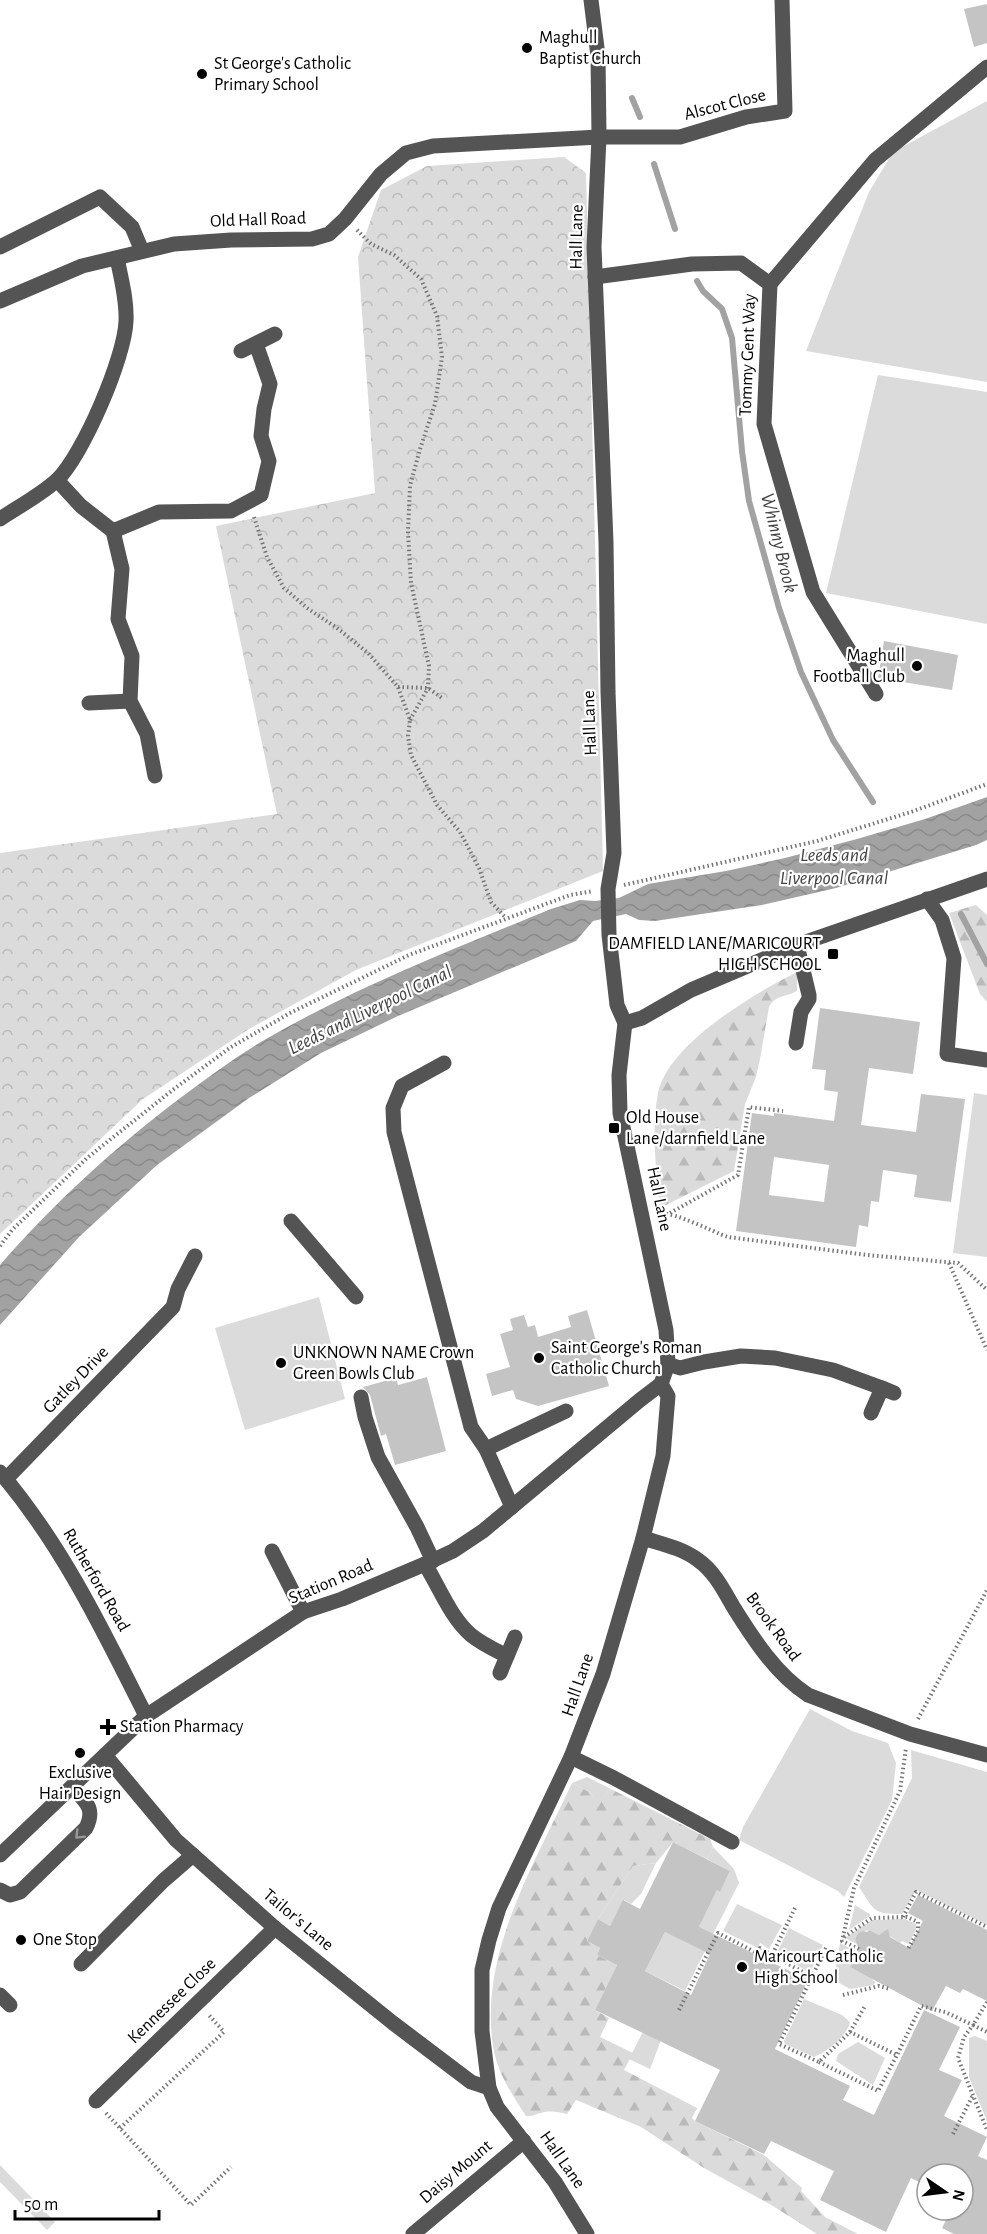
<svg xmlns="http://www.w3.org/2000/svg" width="987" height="2234" font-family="'Alegreya Sans',sans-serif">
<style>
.green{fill:#dbdbdb}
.forest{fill:url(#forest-firs)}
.park{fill:url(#park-crowns)}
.water{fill:url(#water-waves)}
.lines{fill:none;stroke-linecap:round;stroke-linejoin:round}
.stream{stroke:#a2a2a2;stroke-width:6}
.building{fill:#c4c4c4;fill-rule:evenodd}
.path{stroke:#767676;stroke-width:4;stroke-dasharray:1.5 3;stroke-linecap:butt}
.minor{stroke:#545454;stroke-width:15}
.oneway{stroke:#989898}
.poi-dot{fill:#000;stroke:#fff;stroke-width:2}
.labels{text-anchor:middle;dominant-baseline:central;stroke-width:4.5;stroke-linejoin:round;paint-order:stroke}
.poi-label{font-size:18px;fill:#000;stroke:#fff;text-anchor:start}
.street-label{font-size:18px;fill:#000;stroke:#fff}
.water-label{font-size:20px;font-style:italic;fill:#434343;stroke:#fff}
</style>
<defs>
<pattern id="forest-firs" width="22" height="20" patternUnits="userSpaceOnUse" patternTransform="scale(1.5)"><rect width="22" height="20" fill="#dbdbdb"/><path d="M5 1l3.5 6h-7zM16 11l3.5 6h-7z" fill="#bababa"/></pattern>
<pattern id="park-crowns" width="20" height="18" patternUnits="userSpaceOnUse" patternTransform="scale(1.5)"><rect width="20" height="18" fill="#dbdbdb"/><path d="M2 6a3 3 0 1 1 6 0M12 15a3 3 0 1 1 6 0" fill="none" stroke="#bababa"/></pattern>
<pattern id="water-waves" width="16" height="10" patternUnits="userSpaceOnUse" patternTransform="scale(1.5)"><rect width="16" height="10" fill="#a2a2a2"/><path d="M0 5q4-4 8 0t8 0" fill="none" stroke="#8a8a8a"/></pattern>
</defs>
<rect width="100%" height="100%" fill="#fff"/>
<g class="green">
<path d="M987,101V382L806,351L869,192L893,152Z"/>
<path d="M878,375L987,392V624L826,593Z"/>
<path d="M974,1093L987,1095V1257L953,1253Z"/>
<path d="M319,1297L345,1399L245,1430L215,1328Z"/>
<path d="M810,1709L852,1731L888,1743L896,1763L892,1800L844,1897L838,1891L739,1840L743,1827Z"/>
<path d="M911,1750L987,1772V1925L916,1890L902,1914C872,1914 875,1911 859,1887L912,1778Z"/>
<path d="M587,1777L611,1789L597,1804L591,1793L572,1783Z"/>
<path d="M713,1847L734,1869L739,1883L710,1940L696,1933L717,1890L720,1891L730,1871L707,1859Z"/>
<path d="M656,1863L641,1894L631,1904L624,1900L610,1926L598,1919L633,1866Z"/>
<path d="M737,1904L782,1925L769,1949L760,1943L758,1948L723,1931Z"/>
<path d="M855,1905L871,1915L849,1930Z"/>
<path d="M905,1919L916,1924V1929L909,1944L902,1941L900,1943L884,1932L879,1935L869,1930L858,1933L855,1939L857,1944L845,1938L872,1920Z"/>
<path d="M789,1928L823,1945L810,1973L777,1953Z"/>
<path d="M665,1932L706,1949L685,1991L645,1971Z"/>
<path d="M840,1943L858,1952L850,1967L869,1976L875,1982L874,1985L850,1989L834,1980Z"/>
<path d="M804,1999L842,2015L850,2022C847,2036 828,2051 814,2057L785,2044L784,2041Z"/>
<path d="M649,2020L666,2027L650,2069L629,2059Z"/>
<path d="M975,2036L987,2041V2121L969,2077V2038Z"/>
<path d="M858,2042L885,2058L873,2085L836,2061L838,2054Z"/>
<path d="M0,2165L55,2222L47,2230L0,2182Z"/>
</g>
<g class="forest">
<path d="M976,905L987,915V1002L980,994L949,913Z"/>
<path d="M797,972V991C786,997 775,995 769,1007L760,1059L756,1077L745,1104L734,1171L660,1208C656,1169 651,1131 658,1093C668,1044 755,993 797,972Z"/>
<path d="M572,1783L591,1793L597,1803L611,1789L710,1839L713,1847L707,1859L673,1842L656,1863L633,1866L598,1919L587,1941L600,1948L597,1955L617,1965L595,2010L609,2018L600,2037L633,2053L624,2070L697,2108L692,2118L695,2121L764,2155L802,2188L801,2191L825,2217L858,2234H817L773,2206L704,2168L641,2127L576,2100L567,2114C558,2112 550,2110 541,2113C535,2114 532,2117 526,2116C512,2095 497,2072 493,2046C479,1953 534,1865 572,1783Z"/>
</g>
<path class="park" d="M564,157L586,173L603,871L356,970L249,1029L143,1099L0,1234V853L277,814L216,526L375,493L358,257L381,190L427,166Z"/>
<path class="water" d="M987,797V840L976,845L836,888L762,905L655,921L639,920L626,914L593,921L576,941L398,1016L321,1053L249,1098L157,1165L79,1237L0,1325V1265C56,1201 115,1147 183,1096C210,1076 237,1056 266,1039C356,987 454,949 551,909L580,900L595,901L619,898L648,884L726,871L785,858L857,839L925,819Z"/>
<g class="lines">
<g class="stream">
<path d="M632,98L640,117"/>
<path d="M654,164L675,229"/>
<path d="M697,281L703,291L722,309L732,338L742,451L749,501L779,608L801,672L833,740L873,802"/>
<path d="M961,914L987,964"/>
</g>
</g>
<g class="building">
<path d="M987,4V43L974,47L964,9Z"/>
<path d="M884,641L958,655L952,690L878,678Z"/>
<path d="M820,1008L920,1022L913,1074L869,1068L861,1125L916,1132L921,1094L965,1099L951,1202L914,1197L917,1175L883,1170L879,1202L871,1201L868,1227L859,1225L856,1247L736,1231L752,1113L774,1116V1113L834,1121L838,1092L824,1090L826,1070L812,1069ZM774,1157L829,1165L824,1202L769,1195Z"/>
<path d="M587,1310L609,1386L538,1406L516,1399L513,1390L492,1396L486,1374L510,1367L500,1334L513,1330L510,1319L524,1315L528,1327L535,1325L538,1337L571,1327L568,1316Z"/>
<path d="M427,1377L446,1451L395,1465L386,1434L381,1436L370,1395L363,1387L396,1378L398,1385Z"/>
<path d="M673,1842L730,1871L720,1892L717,1890L699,1927L808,1980L775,2049L850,2086L843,2100L874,2115L924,2010L960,2027L939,2070L962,2080L944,2116L987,2137L978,2156L987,2160V2234H954L942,2228L951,2210H963V2174H927V2186L911,2178L886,2232L820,2200L834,2171L771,2141L764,2154L695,2121L720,2070L595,2010L617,1965L597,1955L600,1948L587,1941L598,1919L610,1926L623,1900L640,1909ZM665,1932L710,1954L691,1995L645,1971Z"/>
<path d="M918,1895L987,1930V2001L963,1989L960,1993L946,1986L932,2011L850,1967L859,1950L855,1939L858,1933L863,1931L867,1932L869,1930L879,1935L888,1929L890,1937L909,1948L923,1921L908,1913Z"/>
</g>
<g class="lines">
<g class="path">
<path d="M357,230L371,244L394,255L421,279L437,316L442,357L435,404L420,449L410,486L408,532L411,583L429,666L428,688L410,720"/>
<path d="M254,517L267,557L284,588L307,608L337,628L368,653L398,687L410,720L408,736L411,755L437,805L460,832L479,868L491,902L506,918"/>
<path d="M398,687L428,688L442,698"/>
<path d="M624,885L817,841L911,812L987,784"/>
<path d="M670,1213L738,1175L749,1107L783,1111"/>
<path d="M662,1214C675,1212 713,1232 728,1237L867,1255L958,1263L987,1290"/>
<path d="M0,1246L12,1230L87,1158L174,1089L231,1047L292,1012L409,955L570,895L593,891"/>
<path d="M949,1263L987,1350"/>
<path d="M918,1719L987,1590"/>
<path d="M795,1908L772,1955L812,1977"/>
<path d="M903,1917L916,1892L987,1927"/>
<path d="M844,1937L872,1918L907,1917L918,1922V1931L908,1949"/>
<path d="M826,1948L779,2044L819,2062L850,2032L897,2055L921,2006L945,2012L973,2025L964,2037L958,2058L987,2130"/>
<path d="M859,1949L842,1941L854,1888L900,1791L906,1748"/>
<path d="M843,1995L879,1986L890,1989"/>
<path d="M987,2002L973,2025L987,2032"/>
<path d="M679,2010L718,1933L757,1953L760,1948L772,1955"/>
<path d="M850,2032L865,2006"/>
<path d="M819,2062L878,2091L897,2055"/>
<path d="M106,2113L191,2205L231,2167"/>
<path d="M120,2128L224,2032L208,2014"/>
<path d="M953,2134L973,2095"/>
</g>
<g class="minor">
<path d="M0,247L100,197L132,227L142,251"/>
<path d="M595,277L692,264L741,263L770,284L764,424L813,592L876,694"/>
<path d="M770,284L875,160L987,67"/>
<path d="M0,301L82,266L174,244L231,240L312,239L329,234L345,219L381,174L406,153L433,146L599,137H680L746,117L785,111L782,0"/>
<path d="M241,351L275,334"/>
<path d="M57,480L81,506L113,531L122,569L118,619L132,656L130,701L147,734L155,776"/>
<path d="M0,519C18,507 42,494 57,480C83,455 125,357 126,321C127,300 121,278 117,258"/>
<path d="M113,531L159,512L231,511L261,495L269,461L261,436L264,409L270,384L256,344"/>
<path d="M89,703L130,701"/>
<path d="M927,899L942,920L954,958L947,1054L987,1060"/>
<path d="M625,1023L642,1018L691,990L797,945L987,879"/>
<path d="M796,1043L801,1012L809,999V995L797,945"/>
<path d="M444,1063L402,1086L393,1108L394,1132L471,1427L486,1449L512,1507"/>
<path d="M291,1221L356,1297"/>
<path d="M668,1364L680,1368L704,1362L741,1356L775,1358L833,1370L882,1388"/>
<path d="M361,1397L365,1417L378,1457L417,1527L433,1561"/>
<path d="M871,1413L882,1388L894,1393"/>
<path d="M486,1449L566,1411"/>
<path d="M0,1472C62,1545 103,1630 146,1716"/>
<path d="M6,1479L173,1307L178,1289L195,1256"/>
<path d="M643,1538C662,1544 682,1548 698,1560C715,1572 724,1591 734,1608C754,1640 776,1674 808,1695L910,1734L987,1755"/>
<path d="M272,1551L303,1612"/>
<path d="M425,1564C439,1587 451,1618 471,1635C482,1644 495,1650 507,1656"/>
<path d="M500,1673L515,1637"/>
<path d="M105,1755L176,1840L275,1928L393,2023L471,2082L489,2088"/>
<path d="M571,1757L614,1778L732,1842"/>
<path d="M0,1855L146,1716L303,1612L342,1599L425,1564L453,1551L483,1531L640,1400L661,1384L668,1364L666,1330L620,1113L619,1075L625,1023L617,1005L609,935L608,889L614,853L608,692L606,542L594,247L599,137L598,56L591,0"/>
<path d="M0,1890L10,1895L20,1892L86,1828C96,1808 85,1801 72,1787"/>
<path d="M81,1964L163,1881L193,1855"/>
<path d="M0,1995L10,2005"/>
<path d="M96,2101L275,1928"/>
<path d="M413,2234L524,2141"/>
<path d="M587,2234L555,2182L497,2107L489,2088L482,2031V1970L489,1940L499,1908L571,1757L603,1674L643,1538L663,1456L668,1396L661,1384"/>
</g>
</g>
<defs><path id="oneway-chevron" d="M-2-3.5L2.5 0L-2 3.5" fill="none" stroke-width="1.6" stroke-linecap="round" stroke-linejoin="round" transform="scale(1.5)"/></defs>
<use class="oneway" href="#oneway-chevron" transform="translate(79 1835) rotate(135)"/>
<g class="poi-dot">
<circle cx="527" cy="48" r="6"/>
<circle cx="202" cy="74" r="6"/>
<circle cx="917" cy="666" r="6"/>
<rect x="827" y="948" width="12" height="12" rx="3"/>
<rect x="608" y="1122" width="12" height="12" rx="3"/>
<circle cx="539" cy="1358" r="6"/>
<circle cx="281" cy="1363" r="6"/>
<path d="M105 1718h6v6h6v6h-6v6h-6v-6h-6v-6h6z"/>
<circle cx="80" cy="1753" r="6"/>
<circle cx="21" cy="1940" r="6"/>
<circle cx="742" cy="1967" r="6"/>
</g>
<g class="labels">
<g class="poi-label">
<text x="539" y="38">Maghull<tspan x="539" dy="21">Baptist Church</tspan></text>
<text x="214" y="64">St George's Catholic<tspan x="214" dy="21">Primary School</tspan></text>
<text x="905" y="656" text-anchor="end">Maghull<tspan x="905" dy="21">Football Club</tspan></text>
<text x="821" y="944" text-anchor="end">DAMFIELD LANE/MARICOURT<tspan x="821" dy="21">HIGH SCHOOL</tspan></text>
<text x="626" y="1118">Old House<tspan x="626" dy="21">Lane/darnfield Lane</tspan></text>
<text x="551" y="1348">Saint George's Roman<tspan x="551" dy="21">Catholic Church</tspan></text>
<text x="293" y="1353">UNKNOWN NAME Crown<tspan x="293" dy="21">Green Bowls Club</tspan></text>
<text x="120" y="1727">Station Pharmacy</text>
<text x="80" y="1773" text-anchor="middle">Exclusive<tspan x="80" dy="21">Hair Design</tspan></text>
<text x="33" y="1940">One Stop</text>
<text x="754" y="1957">Maricourt Catholic<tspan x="754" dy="21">High School</tspan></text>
</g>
<g class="street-label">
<text transform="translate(725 105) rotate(-14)">Alscot Close</text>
<text transform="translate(258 220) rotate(-2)">Old Hall Road</text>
<text transform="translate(577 237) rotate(-89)">Hall Lane</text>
<text transform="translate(748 355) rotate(-88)">Tommy Gent Way</text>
<text transform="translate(590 723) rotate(-92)">Hall Lane</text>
<text transform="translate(659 1199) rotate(78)">Hall Lane</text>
<text transform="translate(76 1380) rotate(-46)">Gatley Drive</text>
<text transform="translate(96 1580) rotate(60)">Rutherford Road</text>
<text transform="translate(331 1582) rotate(-23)">Station Road</text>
<text transform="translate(773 1627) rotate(54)">Brook Road</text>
<text transform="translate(578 1685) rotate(-71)">Hall Lane</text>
<text transform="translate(298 1920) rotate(40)">Tailor's Lane</text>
<text transform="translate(172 2001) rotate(-44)">Kennessee Close</text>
<text transform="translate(562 2160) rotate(55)">Hall Lane</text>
<text transform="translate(456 2172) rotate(-40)">Daisy Mount</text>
</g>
<g class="water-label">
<text transform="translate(779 543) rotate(76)">Whinny Brook</text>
<text x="834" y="855">Leeds and<tspan x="834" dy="23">Liverpool Canal</tspan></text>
<text transform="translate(370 1010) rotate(-26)">Leeds and Liverpool Canal</text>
</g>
</g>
<g transform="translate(945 2192) rotate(104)"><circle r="28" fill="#ffffff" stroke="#999999" stroke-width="1.5"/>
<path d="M0-4.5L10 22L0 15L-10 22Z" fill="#000000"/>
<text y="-9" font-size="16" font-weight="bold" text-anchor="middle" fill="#000000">N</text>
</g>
<path d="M15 2210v9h144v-9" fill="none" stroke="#000000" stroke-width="3"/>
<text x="24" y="2210" font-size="18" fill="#000000" stroke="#ffffff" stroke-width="4.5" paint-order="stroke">50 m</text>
</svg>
